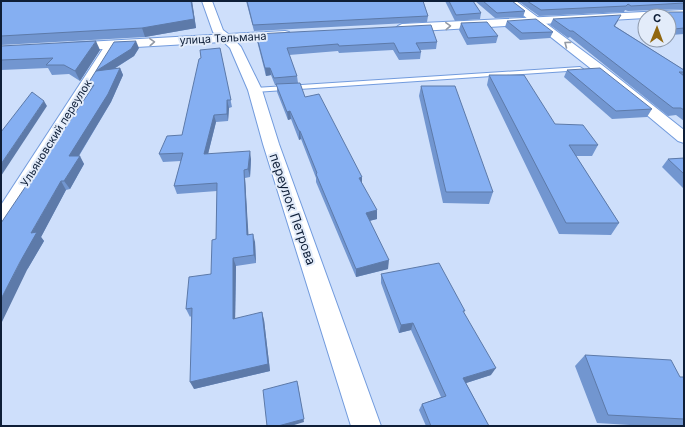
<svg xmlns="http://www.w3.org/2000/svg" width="685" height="427" font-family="Inter,sans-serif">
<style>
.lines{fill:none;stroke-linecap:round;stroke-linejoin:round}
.lane-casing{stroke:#729bdd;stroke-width:2}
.street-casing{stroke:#729bdd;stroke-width:2}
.secondary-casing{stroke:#729bdd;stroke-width:2}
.lane{fill:#fff;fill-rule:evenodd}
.street{fill:#fff;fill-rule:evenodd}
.secondary{fill:#fff;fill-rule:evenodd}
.wall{fill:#7296d0}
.shaded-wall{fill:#5d7aa9}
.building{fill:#85aff2;stroke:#5d7aa9}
.oneway{stroke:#939aa5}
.labels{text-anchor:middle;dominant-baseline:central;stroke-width:4;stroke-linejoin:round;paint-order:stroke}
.far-street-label{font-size:11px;fill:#0e1e37;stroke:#e3ecfa}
.street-label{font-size:13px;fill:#0e1e37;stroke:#e3ecfa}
</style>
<rect width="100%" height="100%" fill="#cedffb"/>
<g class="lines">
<defs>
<path id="lane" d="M580,67L583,69L582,70L255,92L252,90L255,88Z"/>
<g id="street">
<path d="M202,1H212L223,30L231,36L241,47L262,90L279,144L381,426H351L263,144L248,90L230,48L213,32Z"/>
<path d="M505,1H516L602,65L684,130V143L678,141L594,71Z"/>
<path d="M112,41L116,42L118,44L8,226L1,228V205L106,44L108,42Z"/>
</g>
<g id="secondary">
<path d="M684,10V16H645V18L402,32L398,30L396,28L398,26L402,24Z"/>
<path d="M285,31L289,32L291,35L289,38L68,51L63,50L62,47L63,44L68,43Z"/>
</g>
</defs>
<use href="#lane" class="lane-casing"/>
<use href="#street" class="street-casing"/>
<use href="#secondary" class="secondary-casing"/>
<use href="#lane" class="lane"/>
<use href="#street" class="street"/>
<use href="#secondary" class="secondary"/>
</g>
<g class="wall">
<path d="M1,1H192L196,28L145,37L1,45Z"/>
<path d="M246,1H423L428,16L427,22L254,31Z"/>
<path d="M445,1H473L481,13L480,19L455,21Z"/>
<path d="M475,1H512L525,11L523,17L495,18Z"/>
<path d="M518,1H684V9L628,11L625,10L624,12L539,16Z"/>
<path d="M684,12V34L671,35L669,34V16H645L646,14Z"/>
<path d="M553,19L618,21L615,26L684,70V121L676,115L668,116L570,37L568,38L550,25Z"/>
<path d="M507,21L553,32L550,38L520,40L505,27Z"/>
<path d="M461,23L498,36L496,43L467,45L459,30Z"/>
<path d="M256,34L437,42L436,49L420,50L421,52L420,59L399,60L393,50L339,53L338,51L289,55L297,76L298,83L305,97L362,183L377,219L369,221L388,269L356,277L316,182V178L301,139L299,140L291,119L288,120L277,92V85H275L271,75L266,76L257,41Z"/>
<path d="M1,46L100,50L80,81L69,74L52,75L48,68L1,70Z"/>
<path d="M139,48L134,56L114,69L120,68L123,75L111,102L79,156L84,164L70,189L66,190L41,237L44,241L27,270L92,88L89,82Z"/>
<path d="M220,48L232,107L229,108L228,121L216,122L208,154L251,159L250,177L245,178L248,235L255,242L256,263L236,266L235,318L264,320L270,371L194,389L191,316L190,317L186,309L211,274L216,239L217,191L177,194L174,186L181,161L163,162L159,154L182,135Z"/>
<path d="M567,70L652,109L647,117L612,119L564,77Z"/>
<path d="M489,75L555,124L598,145L592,156H576L619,223L611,235L559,234L487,85Z"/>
<path d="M421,86L493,192L489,204L443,203L419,96Z"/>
<path d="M684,158V189L662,167L668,159Z"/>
<path d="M381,274L464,313L491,375L466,383L489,426H426L419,410L422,404L441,397L411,330L399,333L381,283Z"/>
<path d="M585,355L680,377H684V426H646L597,423L575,366Z"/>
</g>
<g class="shaded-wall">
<path d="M191,1H192L196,28L145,37L142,28Z"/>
<path d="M96,41L100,50L80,81L75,71Z"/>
<path d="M136,41L139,48L134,56L99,78L96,71Z"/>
<path d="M120,68L123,75L111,102L73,165L69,156Z"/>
<path d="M265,68H270L271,75L266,76Z"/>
<path d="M227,100L229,108L228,121L227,114Z"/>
<path d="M44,101L47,106L1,176V164Z"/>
<path d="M290,111L291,119L288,120L287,112Z"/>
<path d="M214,115L216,122L206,162L204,154Z"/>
<path d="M299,131H300L301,139L299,140Z"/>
<path d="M250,151L251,159L250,177L248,169Z"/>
<path d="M80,156L84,164L70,189L64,181Z"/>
<path d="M244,170L245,178L249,243L247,235Z"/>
<path d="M362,177V186L359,178Z"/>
<path d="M61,181L66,190L41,237L44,241L27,270L1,324V299L20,262L31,233Z"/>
<path d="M377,210V219L365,222L366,213Z"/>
<path d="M253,234L255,242L256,263L254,255Z"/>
<path d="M233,258L236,266L235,326L233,319Z"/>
<path d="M389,260L388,269L356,277V269Z"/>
<path d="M262,312L264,320L270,371L194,389L190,382Z"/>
<path d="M413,323L411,330L399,333L401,325Z"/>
<path d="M496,368L491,375L460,385L463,378Z"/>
<path d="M298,385L304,422L291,426H278Z"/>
</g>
<g class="building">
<path d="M1,1H191L194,19L142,28L1,36Z"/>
<path d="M247,1H423L428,16L253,25Z"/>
<path d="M449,1H473L481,13L456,15Z"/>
<path d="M483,1H512L525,11L497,13Z"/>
<path d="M527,1H684V3L631,6L628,4L626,6L541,10Z"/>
<path d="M649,12H684V28L674,29L669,26V16H650L646,14Z"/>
<path d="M621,15L614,26L684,70V72H679L684,76V110L681,108H673L573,31H570L553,19Z"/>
<path d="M536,19L553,32L522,33L507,21Z"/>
<path d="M487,22L498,36L468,38L461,23Z"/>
<path d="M431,25L437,42L416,43L421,52L399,53L394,43L339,46L338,44L287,48L297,76L274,78L270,68H265L256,34Z"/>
<path d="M96,41L75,71L64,65H46L53,58L1,60V46Z"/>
<path d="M136,41L131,49L96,71L120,68L108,94L69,156H80L64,181H61L31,233L37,232L20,262L1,299V223L94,85L89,82L114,42Z"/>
<path d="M220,48L231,100H227V114L214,115L204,154L250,151L248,169L244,170L247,235L253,234L254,255L233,258V319L262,312L268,364L190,382L192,308L186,309L189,277L211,274L212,240L216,239L217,183L174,186L183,153L159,154L167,136L182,135L199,59L201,58L200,50Z"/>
<path d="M600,68L652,109L616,111L567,70Z"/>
<path d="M489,75H524L555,124L583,125L598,145H569L619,223H566Z"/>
<path d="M300,83L305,97L319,94L362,177L359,178L377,210L366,213L389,260L356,269L316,174L317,173L300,131H299L290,111L287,112L276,84Z"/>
<path d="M421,86H455L493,192H446Z"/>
<path d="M32,92L44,101L1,164V132Z"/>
<path d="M684,158V174L668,159Z"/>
<path d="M439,263L465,311H463L496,368L463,378L489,426H431L422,404L446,396L413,323L401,325L381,274Z"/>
<path d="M585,355L671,360L680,377H684V419L608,415Z"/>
<path d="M297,381L304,419L278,426H267L263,390Z"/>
</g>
<defs><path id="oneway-chevron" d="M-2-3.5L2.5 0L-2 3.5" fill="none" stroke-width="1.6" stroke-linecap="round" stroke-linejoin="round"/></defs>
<g class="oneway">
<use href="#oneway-chevron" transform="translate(448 26) rotate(-3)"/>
<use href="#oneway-chevron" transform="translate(152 42) rotate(-3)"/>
<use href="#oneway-chevron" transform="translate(567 44) rotate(-143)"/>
</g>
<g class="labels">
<g class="far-street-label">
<text transform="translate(223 38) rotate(-3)">улица Тельмана</text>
<text transform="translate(56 133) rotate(-58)">Ульяновский переулок</text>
</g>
<g class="street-label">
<text transform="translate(293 209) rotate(71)">переулок Петрова</text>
</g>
</g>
<rect width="685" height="427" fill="none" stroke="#0e1e37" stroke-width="4"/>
<g transform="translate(657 28) rotate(1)"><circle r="19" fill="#e3ecfa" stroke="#8e9aac"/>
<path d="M0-3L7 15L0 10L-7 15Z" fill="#91670f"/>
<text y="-6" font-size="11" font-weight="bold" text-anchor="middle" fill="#0e1e37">С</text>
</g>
</svg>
